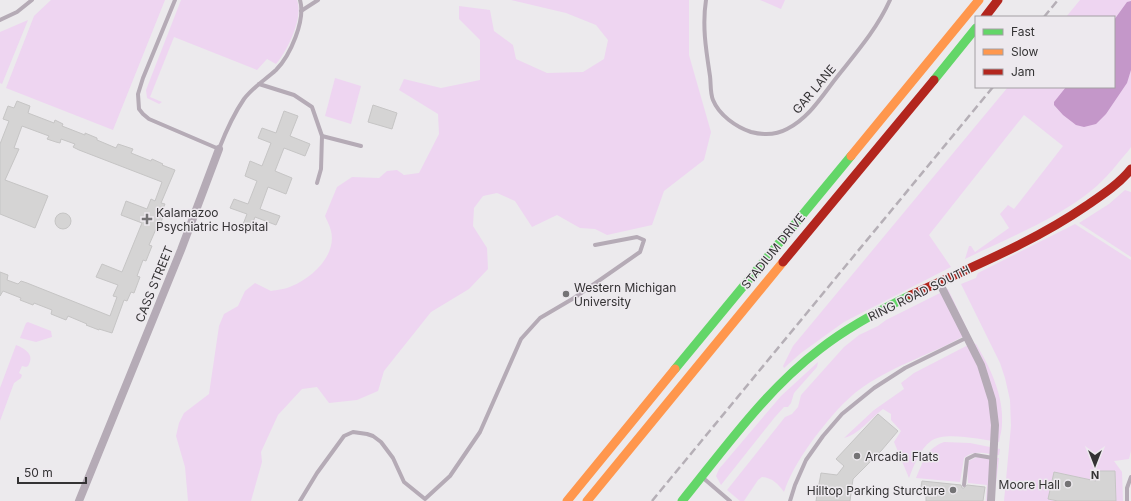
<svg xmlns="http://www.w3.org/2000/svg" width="1131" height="501" font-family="Inter,sans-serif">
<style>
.green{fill:#eed5f1}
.water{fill:#c497c9}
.building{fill:#d5d4d4;stroke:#c6c5c5}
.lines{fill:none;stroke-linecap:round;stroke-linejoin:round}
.lane{stroke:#b5abb6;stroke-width:4}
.street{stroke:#b5abb6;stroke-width:8}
.fast{stroke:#63d668;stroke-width:9}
.slow{stroke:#ff974d;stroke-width:9}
.jam{stroke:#b3261e;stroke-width:9}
.rail{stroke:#b5afb6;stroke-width:2.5;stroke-dasharray:8 4;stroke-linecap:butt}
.poi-dot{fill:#747375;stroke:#ede9ee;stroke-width:1.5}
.labels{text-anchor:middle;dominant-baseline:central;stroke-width:3;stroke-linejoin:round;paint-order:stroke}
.street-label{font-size:12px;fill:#343334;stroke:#ede9ee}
.poi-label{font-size:12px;fill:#343334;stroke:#ede9ee;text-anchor:start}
</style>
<rect width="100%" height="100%" fill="#eceaed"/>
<g class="green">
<path d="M51,0H165L113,130L6,88L34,16Z"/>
<path d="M181,0H297C304,17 287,52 276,64L267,59L257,70L174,37L150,97L162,102L159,104L147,98L146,90Z"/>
<path d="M511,0H689V55L711,132L704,160L664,191L652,225L607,235L595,229L580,228L557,215L532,227L515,201L497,193L483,196L474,208L473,226L487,248L488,269L469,289L431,312L384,371L378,391L357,400L329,403L317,387L302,389L278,415L261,452L262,462L251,501H188L185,467L176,436L179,423L184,413L209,394L219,326L224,314L238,306L245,291L255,283L271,291C277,290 286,289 292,286C312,278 337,255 331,231C330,226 327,221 325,216L337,187L352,177L379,178L387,171L397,170L404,175L419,173L439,134L438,114L399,90L404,79L441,88L480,80V40L459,19V6L490,10L494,31L513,45L516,59L547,73L583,72L604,59L608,40L596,25L566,13Z"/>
<path d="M760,0H785L781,9Z"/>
<path d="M1080,0H1131V147L1129,150C1117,164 1106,179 1092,190C1057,219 1006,239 965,259L969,246H971L975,252L1009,228L1000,214L1008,205L1014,209L1063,146L1024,115L929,235L951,267L844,322L801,353L784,368L783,366L793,346L1008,87H1114V17H1066Z"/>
<path d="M28,20L2,84L0,83V32Z"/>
<path d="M335,78L361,86L351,124L325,116Z"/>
<path d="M1125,190L1131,192V257L1079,223L1109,204Z"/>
<path d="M1075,224L1131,260V451L1129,459L1114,461L1122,472L1123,501H1116L1115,471H1097L1098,492L1087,479L1054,472L1048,499L1058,501H1004L1011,426L1010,400L1005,378L1000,363L961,284L976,278L978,273Z"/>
<path d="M948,289L969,333C936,353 896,364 863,387C844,400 830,418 815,437C803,453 790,473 784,492C778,484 773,478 762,477L758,480L744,501H740L727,490L785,417L792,414L798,407L801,395L844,347L859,335L878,326L886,320Z"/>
<path d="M28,322L51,331L52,337L36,342L20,338L26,323Z"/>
<path d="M972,343L976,344C990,367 1004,396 1002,424C1002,430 1000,436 999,442C982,440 945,431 931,441C920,449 914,465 909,478L894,442L901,431L891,420V414L883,409C871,418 858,435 844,438L874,410L904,389L901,383L914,373Z"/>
<path d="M16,345C26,349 35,355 28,366L26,367L22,366L19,373L22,375L21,378L14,383L0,421V388Z"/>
<path d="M818,362L817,367L794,393L791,403L788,407H784L775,417L721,485L716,476L719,469L781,396Z"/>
<path d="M944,442L970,443L1000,449L999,455C987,454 974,449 964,458L960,482L916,478C924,460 926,449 944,442Z"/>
<path d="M977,457L999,458L994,501H986L987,485L968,483L967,467L969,461Z"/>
</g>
<path class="water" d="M1131,1V70L1127,83L1106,114L1096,124L1084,127L1076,125L1063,115L1054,105V102L1066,87H1114V20L1127,2Z"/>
<g class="building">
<path d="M17,101L30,106L28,113L54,123L55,120L63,124L62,126L85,135V133L97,138V140L116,148L118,144L133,149L131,153L151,161L152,159L163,164L162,165L175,170L161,203L165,204L161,213L164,214L158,230L156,229L149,245L152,246L146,261L143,260L137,276L140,277L134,293L131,292L127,301L124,300L112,333L99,329V330L86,325L87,324L68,316L66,320L51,314L52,310L34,303L33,305L20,300L21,298L3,291L0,296V272L8,275L7,280L18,284L21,281L27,283L110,316L117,297L113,296L118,285L96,277L102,264L122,272L142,223L121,215L126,201L147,209L151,199L155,201L162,182L79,150L73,147L75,144L61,139L60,143L56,142L47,139L49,136L22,126L14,148L19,149L5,180L48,196L35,228L0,214V144L9,121L3,119L8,106L14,108Z"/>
<path d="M373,105L397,113L392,129L368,122Z"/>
<path d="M284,111L298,116L290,136L310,144L305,156L284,148L275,171L292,178L286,194L268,187L260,209L280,216L276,225L255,217L250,230L242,227L247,214L230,208L234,199L248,204L257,181L245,176L250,161L262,166L271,143L258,138L262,128L276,133Z"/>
<circle cx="63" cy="221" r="8"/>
<path d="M878,414L898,431L881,451L853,479L850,501H816L821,473L837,475L844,466L836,459Z"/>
<path d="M1097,471H1115L1116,501H1058L1048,499L1054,472L1096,481Z"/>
<path d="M922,481L961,485L962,488H964L967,485L985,487L983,501H926V494L920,493Z"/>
</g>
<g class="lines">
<g class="lane">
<path d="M175,0L143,78L138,94L139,109L143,114L149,119L219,149C226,131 233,115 244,99C253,87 265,80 276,70C290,56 306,20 300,0"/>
<path d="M706,0C702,26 706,50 710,76C711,83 710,93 713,100C719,115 736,127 751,132C763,135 776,135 787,129C809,118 822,96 837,77C856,53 877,29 890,0"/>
<path d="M301,11L318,0"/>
<path d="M0,20L17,12L32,0"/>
<path d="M259,84L294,95L312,107L322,136L321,169L317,183"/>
<path d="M322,136L361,146"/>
<path d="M702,477L730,501"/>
<path d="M964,485L967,459L975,455L993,458"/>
<path d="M300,501L317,473L344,436L353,432L367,434L373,436L381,442L393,458L404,482L425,499L450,476L480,432L521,339L540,318L574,298L640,252L644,240L637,237L595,245"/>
<path d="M790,501L795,485L806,460L823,436L842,414L874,388L905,368L968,337"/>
<path d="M1127,501V488L1131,477"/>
</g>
<g class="street">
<path d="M939,282L981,365L992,400L995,425L991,501"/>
<path d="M79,501L181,250L219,149"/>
</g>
<g class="fast">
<path d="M934,80L976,28"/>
<path d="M675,369L851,156"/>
<path d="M682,501C725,448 766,390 820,349C848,327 880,310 911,295"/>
</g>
<g class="slow">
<path d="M851,156L979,0"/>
<path d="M567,501L675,369"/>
<path d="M587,501L783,262"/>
</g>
<g class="jam">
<path d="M985,17L998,0"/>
<path d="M783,262L934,80"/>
<path d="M911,295C971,267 1032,243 1086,206C1102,195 1119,184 1131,169"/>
</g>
<g class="rail">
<path d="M1044,17L1058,0"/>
<path d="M652,501L993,87"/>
</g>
</g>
<g class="poi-dot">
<path d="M145 213h4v4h4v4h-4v4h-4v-4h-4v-4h4z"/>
<circle cx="566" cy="294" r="4"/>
<circle cx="857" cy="456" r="4"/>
<circle cx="1068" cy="484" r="4"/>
<circle cx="953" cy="490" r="4"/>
</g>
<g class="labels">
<g class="street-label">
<text transform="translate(814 89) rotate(-50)">GAR LANE</text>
<text transform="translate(773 251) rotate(-51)">STADIUM DRIVE</text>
<text transform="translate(154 284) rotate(-68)">CASS STREET</text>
<text transform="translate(919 293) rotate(-26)">RING ROAD SOUTH</text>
</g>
<g class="poi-label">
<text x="156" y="212">Kalamazoo<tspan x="156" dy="14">Psychiatric Hospital</tspan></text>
<text x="574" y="287">Western Michigan<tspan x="574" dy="14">University</tspan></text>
<text x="865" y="456">Arcadia Flats</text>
<text x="1060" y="484" text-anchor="end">Moore Hall</text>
<text x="945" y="490" text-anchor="end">Hilltop Parking Sturcture</text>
</g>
</g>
<rect x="975" y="16" width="140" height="72" fill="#ede9ee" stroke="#a3a0a4"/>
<rect x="983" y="29" width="20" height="6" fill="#63d668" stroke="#a3a0a4"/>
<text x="1011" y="36" font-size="12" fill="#343334">Fast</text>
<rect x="983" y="49" width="20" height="6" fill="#ff974d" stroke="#a3a0a4"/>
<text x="1011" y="56" font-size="12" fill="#343334">Slow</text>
<rect x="983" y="69" width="20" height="6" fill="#b3261e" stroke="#a3a0a4"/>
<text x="1011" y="76" font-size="12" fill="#343334">Jam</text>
<g transform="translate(1095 465) rotate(180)" stroke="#ede9ee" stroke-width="3" paint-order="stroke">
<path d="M0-3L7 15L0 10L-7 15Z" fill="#343334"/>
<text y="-6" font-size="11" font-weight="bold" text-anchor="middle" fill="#343334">N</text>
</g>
<path d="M18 477v6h68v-6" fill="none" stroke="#343334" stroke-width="2"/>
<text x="24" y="477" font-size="12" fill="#343334" stroke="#ede9ee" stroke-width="3" paint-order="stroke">50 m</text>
</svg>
